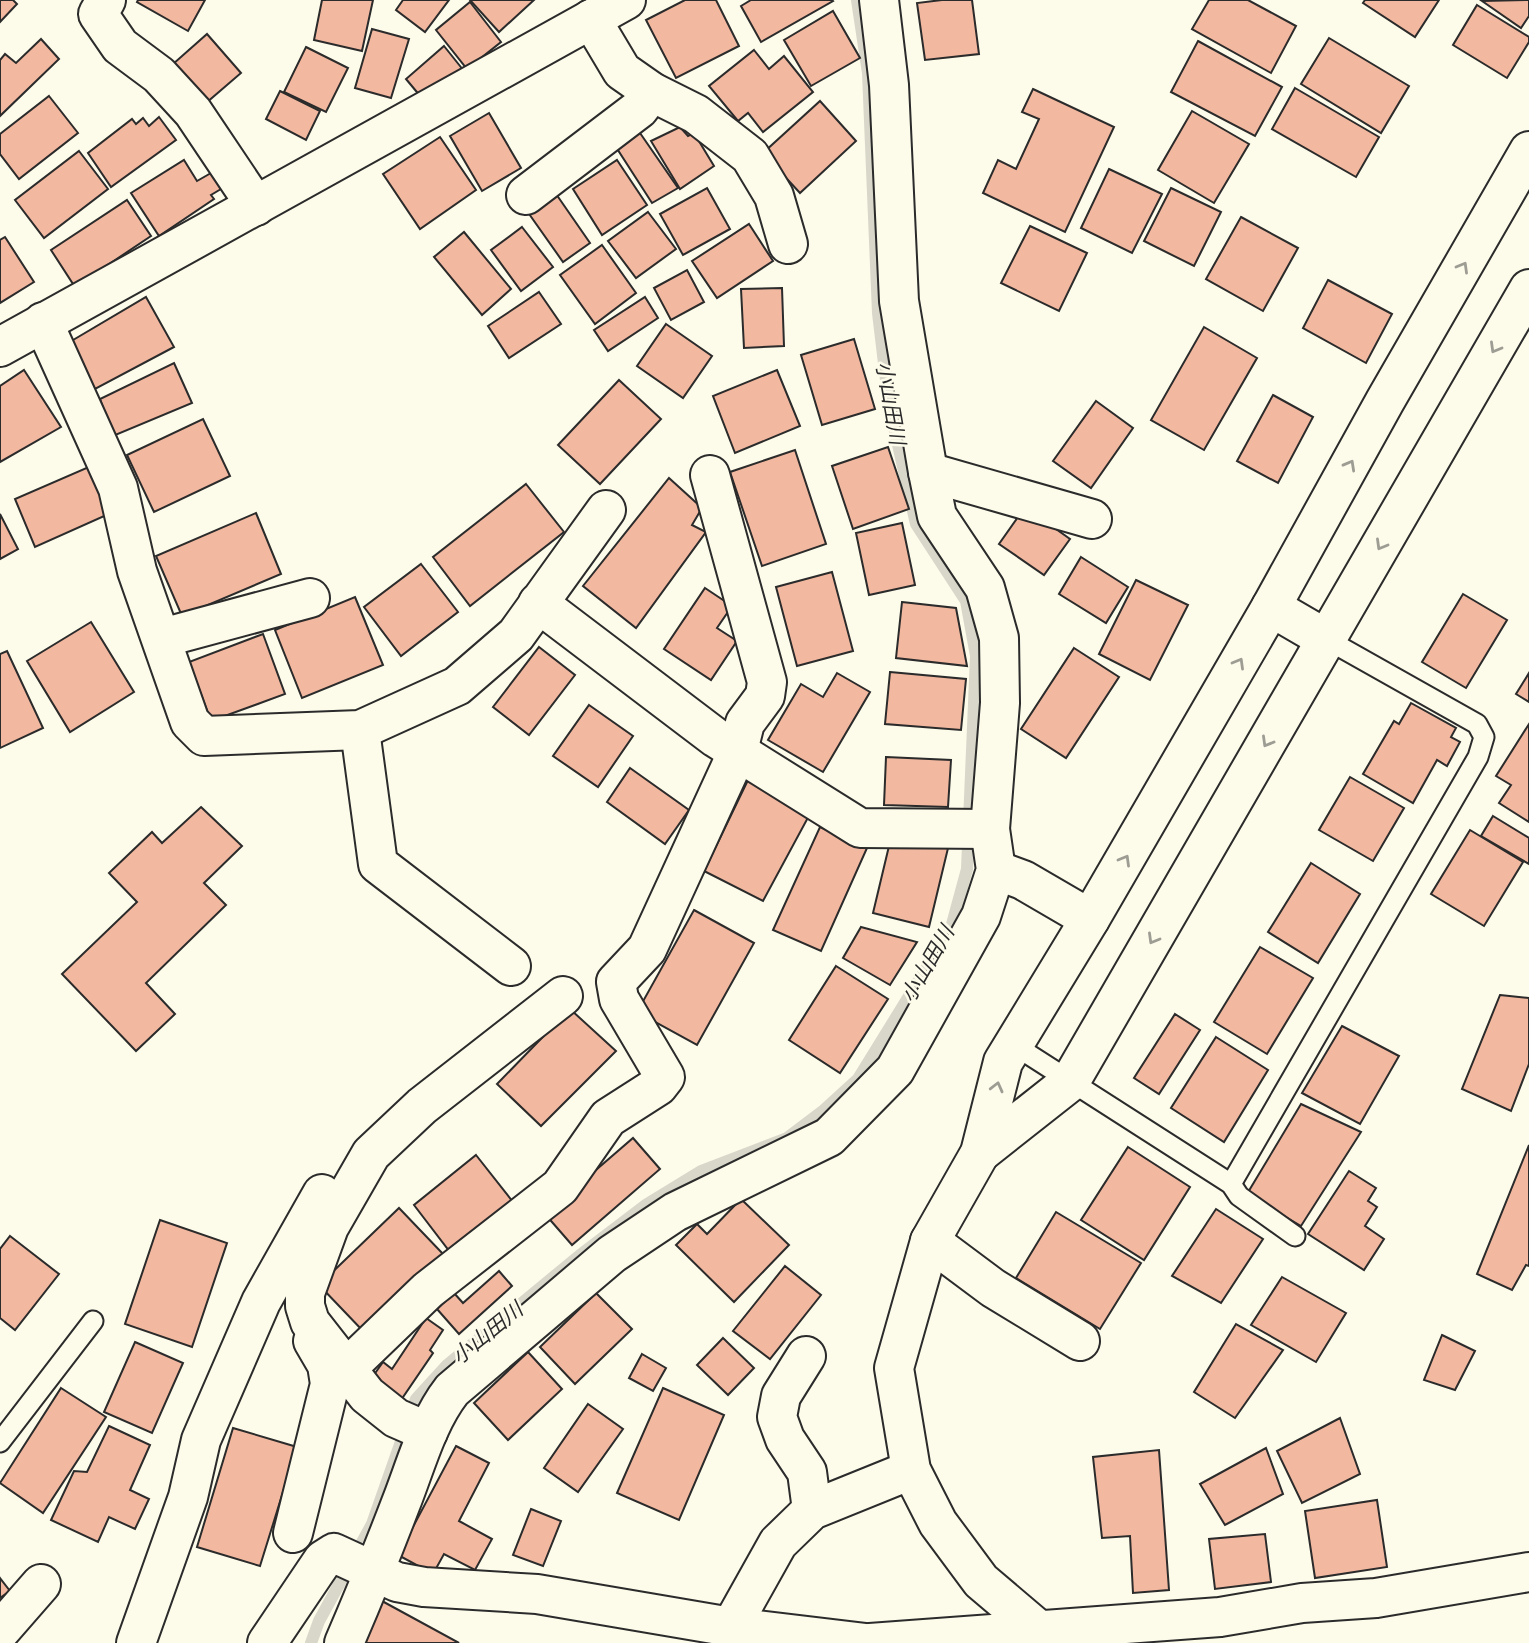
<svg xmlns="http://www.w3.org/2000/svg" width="1529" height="1643" font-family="'Archivo Narrow','Noto Sans JP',sans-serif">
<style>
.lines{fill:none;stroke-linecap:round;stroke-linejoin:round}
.stream{stroke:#d8d7c9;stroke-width:12}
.building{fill:#f2b8a0;stroke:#2b2b2b;stroke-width:2}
.lane-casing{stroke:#2b2b2b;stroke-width:23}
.street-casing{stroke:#2b2b2b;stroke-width:42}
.secondary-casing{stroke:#2b2b2b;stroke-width:42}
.lane{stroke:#fdfbea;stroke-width:19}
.street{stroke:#fdfbea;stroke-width:38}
.secondary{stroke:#fdfbea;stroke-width:38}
.oneway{stroke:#9e9d94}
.labels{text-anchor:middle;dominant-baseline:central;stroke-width:5;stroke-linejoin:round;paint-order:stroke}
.water-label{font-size:21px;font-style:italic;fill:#2b2b2b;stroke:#fdfbea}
</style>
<rect width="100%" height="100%" fill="#fdfbea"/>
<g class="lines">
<path class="stream" d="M311,1643L319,1621L372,1524L416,1399L447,1365L580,1255L647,1204L701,1171L787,1138L824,1110L858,1079L951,928L967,869L976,656L966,601L916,524L889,405L878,313L868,73L857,0"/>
</g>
<g class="building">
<path d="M0,0H13L17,4L0,22Z"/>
<path d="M138,0H205L188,31L137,2Z"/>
<path d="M322,0H373L362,51L314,40Z"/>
<path d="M403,0H449L425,32L396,10Z"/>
<path d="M470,0H534L499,32Z"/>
<path d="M685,0H716L739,46L676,78L646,20Z"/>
<path d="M751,0H832L833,1L761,42L741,6Z"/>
<path d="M942,0H972L979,54L925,60L917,3Z"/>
<path d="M1209,0H1248L1296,26L1271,73L1192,29Z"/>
<path d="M1365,0H1439L1415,37L1363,3Z"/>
<path d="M1529,0V16L1521,28L1482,1Z"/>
<path d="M470,2L501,42L467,69L436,30Z"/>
<path d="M1477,5L1529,37V42L1507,78L1453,45Z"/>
<path d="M833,11L860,58L811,86L784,40Z"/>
<path d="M372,29L409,39L391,98L355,88Z"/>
<path d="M207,34L241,73L206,103L173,64Z"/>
<path d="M1329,38L1409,86L1381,133L1301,84Z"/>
<path d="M41,39L59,59L0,116V60L5,54L16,63Z"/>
<path d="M1198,41L1282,87L1255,136L1171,92Z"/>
<path d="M444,46L464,71L426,103L406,79Z"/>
<path d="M306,47L348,68L326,112L284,92Z"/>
<path d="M754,50L769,69L784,56L813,92L763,132L748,113L738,121L709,86Z"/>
<path d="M1295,88L1379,137L1356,177L1272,129Z"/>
<path d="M1033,89L1114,127L1065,232L983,193L998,160L1016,169L1039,119L1022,112Z"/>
<path d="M280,91L320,111L306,140L266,119Z"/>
<path d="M49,96L78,133L19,179L0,154V134Z"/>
<path d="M820,101L856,141L800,193L763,153Z"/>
<path d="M1192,111L1249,144L1214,203L1158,170Z"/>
<path d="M489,113L521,168L482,191L450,136Z"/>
<path d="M159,117L176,140L111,187L88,153L132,119L136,124L143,118L149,126Z"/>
<path d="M680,127L688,136L694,133L714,166L680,189L651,141Z"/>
<path d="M640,133L678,188L652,203L616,147Z"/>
<path d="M440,137L476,190L420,229L383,174Z"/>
<path d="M79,151L108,189L44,238L15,200Z"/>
<path d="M184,160L197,181L211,173L221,189L211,195L214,199L159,236L131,193Z"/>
<path d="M617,160L647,205L602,235L573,189Z"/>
<path d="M1109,169L1162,194L1132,253L1081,228Z"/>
<path d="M707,188L730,229L683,255L660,214Z"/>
<path d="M1171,188L1221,212L1194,266L1144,241Z"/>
<path d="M554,191L590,243L563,262L527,211Z"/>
<path d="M127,200L151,236L75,287L51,250Z"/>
<path d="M648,212L676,249L636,278L608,241Z"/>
<path d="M1241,217L1298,248L1263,311L1206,279Z"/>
<path d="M749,224L773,261L717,298L692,261Z"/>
<path d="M1030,226L1087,253L1059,311L1001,283Z"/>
<path d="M522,227L553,267L521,291L491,250Z"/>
<path d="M464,232L511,289L482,315L434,257Z"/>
<path d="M5,237L34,282L0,303V240Z"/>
<path d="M602,245L636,293L595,324L560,275Z"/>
<path d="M687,270L704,302L671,320L654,288Z"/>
<path d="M1328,280L1392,314L1366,363L1303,328Z"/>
<path d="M782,288L784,346L744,348L741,289Z"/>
<path d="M539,292L561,324L509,358L488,326Z"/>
<path d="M146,297L174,347L95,389L68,343Z"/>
<path d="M645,297L658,318L608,351L594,330Z"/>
<path d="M666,324L712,356L683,398L637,366Z"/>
<path d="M1204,327L1257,358L1204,450L1151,420Z"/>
<path d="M854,339L875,409L822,425L801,355Z"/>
<path d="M174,363L192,403L113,436L100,399Z"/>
<path d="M24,370L61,427L0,462V386Z"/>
<path d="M777,370L800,426L735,453L713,396Z"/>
<path d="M619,380L661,419L600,484L558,445Z"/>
<path d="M1273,395L1313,417L1278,483L1237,461Z"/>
<path d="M1096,401L1133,428L1091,488L1053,461Z"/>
<path d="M203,419L230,476L154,512L127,455Z"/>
<path d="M888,447L909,509L853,529L832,466Z"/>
<path d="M795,450L826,544L762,566L730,472Z"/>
<path d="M91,466L111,513L35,547L15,499Z"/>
<path d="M669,478L702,508L692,525L706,532L636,628L583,586Z"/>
<path d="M526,484L564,532L470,606L433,557Z"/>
<path d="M1025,507L1070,539L1044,575L999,544Z"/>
<path d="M256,513L281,574L182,616L156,556Z"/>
<path d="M0,514L18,549L0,559Z"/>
<path d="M902,523L915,585L869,595L856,533Z"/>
<path d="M1081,557L1128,587L1106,623L1059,594Z"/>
<path d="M421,564L458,612L401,656L364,607Z"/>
<path d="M832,572L853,651L797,666L776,587Z"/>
<path d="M1136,580L1188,605L1150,680L1099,654Z"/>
<path d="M705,588L732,606L717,628L737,641L711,680L664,649Z"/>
<path d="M1463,594L1507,620L1466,688L1422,662Z"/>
<path d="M355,597L383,665L302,698L275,630Z"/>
<path d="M902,602L956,608L967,666L896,658Z"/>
<path d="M91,622L134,692L70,732L27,661Z"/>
<path d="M263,634L285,694L211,721L189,662Z"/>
<path d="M539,647L575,675L529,735L493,707Z"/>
<path d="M1074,648L1119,677L1066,758L1021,729Z"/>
<path d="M7,651L43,728L0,748V654Z"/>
<path d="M890,672L966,679L961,730L885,724Z"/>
<path d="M837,673L870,692L823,772L768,740L801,684L823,697Z"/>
<path d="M1529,673V702L1516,694Z"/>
<path d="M1411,703L1456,728L1451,737L1460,742L1447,766L1437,760L1413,803L1363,774L1394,721L1399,724Z"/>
<path d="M589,705L633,736L598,787L553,756Z"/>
<path d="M1529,724V822L1499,803L1511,785L1496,776Z"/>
<path d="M886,757L951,760L948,807L884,805Z"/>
<path d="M630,768L689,810L665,844L607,802Z"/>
<path d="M1350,777L1404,808L1373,861L1319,830Z"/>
<path d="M748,780L811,812L763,901L704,871Z"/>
<path d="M201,807L242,846L204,883L226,905L146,983L175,1014L136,1051L62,974L137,902L109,873L152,832L162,843Z"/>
<path d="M1493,816L1529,838V864L1481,836Z"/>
<path d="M820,827L867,848L821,951L773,930Z"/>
<path d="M1470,830L1523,862L1484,926L1431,894Z"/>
<path d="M949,844L929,927L873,913L889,846Z"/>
<path d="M1311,863L1360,894L1318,963L1268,932Z"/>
<path d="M694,910L754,943L697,1045L637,1012Z"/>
<path d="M861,927L917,942L890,985L843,958Z"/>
<path d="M1260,947L1313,978L1267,1054L1214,1022Z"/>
<path d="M836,966L888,999L840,1073L789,1040Z"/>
<path d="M1500,995L1529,998V1064L1511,1111L1462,1089Z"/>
<path d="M570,1009L616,1051L541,1126L497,1084Z"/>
<path d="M1175,1014L1200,1030L1159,1094L1134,1078Z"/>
<path d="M1342,1026L1399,1056L1360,1124L1302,1093Z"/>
<path d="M1216,1037L1268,1070L1224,1142L1171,1108Z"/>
<path d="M1301,1104L1361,1132L1301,1226L1247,1194Z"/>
<path d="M633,1138L660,1169L572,1245L545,1214Z"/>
<path d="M1529,1145V1266L1526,1265L1512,1290L1477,1274Z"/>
<path d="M1128,1147L1190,1187L1144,1260L1081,1220Z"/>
<path d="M476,1155L513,1202L450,1252L414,1205Z"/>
<path d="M1349,1171L1376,1188L1368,1201L1377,1207L1365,1226L1384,1239L1364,1270L1308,1234Z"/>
<path d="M741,1199L789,1245L734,1302L676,1245L697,1224L707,1234Z"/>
<path d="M399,1208L444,1255L364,1332L319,1285Z"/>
<path d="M1216,1209L1263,1239L1221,1303L1172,1276Z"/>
<path d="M1056,1212L1141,1263L1100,1329L1016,1278Z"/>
<path d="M160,1220L227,1243L192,1347L125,1324Z"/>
<path d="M10,1236L59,1274L15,1330L0,1318V1249Z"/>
<path d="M785,1266L821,1295L770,1359L733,1331Z"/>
<path d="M499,1271L512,1286L459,1334L437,1309L454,1293L463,1303Z"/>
<path d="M1282,1277L1346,1313L1316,1362L1251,1325Z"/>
<path d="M596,1293L632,1329L575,1384L540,1347Z"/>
<path d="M426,1318L443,1330L430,1350L433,1353L401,1400L371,1379L383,1362L392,1369Z"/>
<path d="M1236,1324L1283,1350L1235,1418L1194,1392Z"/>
<path d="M1442,1335L1475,1351L1455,1390L1424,1380Z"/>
<path d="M723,1338L754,1368L728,1395L697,1365Z"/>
<path d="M135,1342L183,1363L152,1433L104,1412Z"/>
<path d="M528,1352L562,1389L508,1440L474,1403Z"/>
<path d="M642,1354L666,1368L653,1391L629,1378Z"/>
<path d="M61,1388L106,1417L43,1513L0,1483Z"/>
<path d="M663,1388L724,1415L679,1520L617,1493Z"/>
<path d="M588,1404L623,1429L578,1492L544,1468Z"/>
<path d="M1340,1418L1360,1474L1302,1503L1277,1451Z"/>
<path d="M109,1426L150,1445L130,1490L149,1499L135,1529L109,1517L98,1542L51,1520L74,1471L87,1472Z"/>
<path d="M233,1428L297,1447L260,1566L197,1547Z"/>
<path d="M456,1446L489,1463L459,1521L492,1539L475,1570L444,1554L433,1574L398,1555Z"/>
<path d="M1266,1448L1283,1494L1225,1525L1200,1484Z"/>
<path d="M1159,1450L1169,1590L1133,1593L1130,1536L1102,1538L1093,1457Z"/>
<path d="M1377,1500L1387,1567L1315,1578L1305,1511Z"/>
<path d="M531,1509L561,1521L543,1566L513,1555Z"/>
<path d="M1265,1534L1271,1582L1215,1589L1209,1539Z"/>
<path d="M0,1578L10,1591L0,1598Z"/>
<path d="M382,1601L459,1643H360Z"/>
</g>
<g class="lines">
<defs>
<g id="lane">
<path d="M1014,1045L1231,1184L1239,1196L1295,1236"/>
<path d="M1231,1184L1478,757L1484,737L1477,724L1326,639"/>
<path d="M0,1442L93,1321"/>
</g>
<g id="street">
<path d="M106,0L98,14L120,46L159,75L193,112L256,206"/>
<path d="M591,19L622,71L652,92L696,114L750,156L774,196L788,244"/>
<path d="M526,195L639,109L652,92"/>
<path d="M43,322L118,488L137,571L190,722L204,736L360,730L457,686L516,635L606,510"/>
<path d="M0,347L626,0"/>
<path d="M928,472L1092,519"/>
<path d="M538,603L716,738L860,828L990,829"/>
<path d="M162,638L310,598"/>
<path d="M360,730L378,864L511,966"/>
<path d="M996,870L1023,880L1090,919"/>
<path d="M930,1241L993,1288L1080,1341"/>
<path d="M806,1356L781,1396L777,1417L785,1439L807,1472L812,1510"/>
<path d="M347,1368L428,1290L560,1187L608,1118L658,1086L665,1077L619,999L616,982L647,949L738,751L745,723L765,696L767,682L710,475"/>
<path d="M428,1432L396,1418L367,1395L310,1322L305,1306V1293L329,1227L371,1154L422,1106L563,996"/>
<path d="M293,1533L330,1384L327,1365L313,1341"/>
<path d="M731,1627L778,1543L812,1510L911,1470"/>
<path d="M0,1631L41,1584"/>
<path d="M136,1643L188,1497L201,1440L261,1302L322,1194"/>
<path d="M267,1643L323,1560L334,1553L397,1582L424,1587L537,1594L731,1627L866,1643"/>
<path d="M344,1643C364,1597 383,1550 401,1503C416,1465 427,1422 452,1390L612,1254L675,1212L829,1137L895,1070L981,916L996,870L990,829L1000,703L999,638L985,588L937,516L928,472L899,301L889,85L879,0"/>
<path d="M870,1643L1220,1617L1302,1603L1376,1598L1529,1572"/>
</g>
<g id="secondary">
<path d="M1271,607L1326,639"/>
<path d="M980,1153L1070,1082L1529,289"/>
<path d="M1054,1643L981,1581L938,1523L911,1470L894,1368L930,1241L980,1153L1003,1062L1090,919L1271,607L1385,401L1529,151"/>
</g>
</defs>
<use href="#lane" class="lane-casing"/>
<use href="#street" class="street-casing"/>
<use href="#secondary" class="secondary-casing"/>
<use href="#lane" class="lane"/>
<use href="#street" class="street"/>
<use href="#secondary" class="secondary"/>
</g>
<defs><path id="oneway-chevron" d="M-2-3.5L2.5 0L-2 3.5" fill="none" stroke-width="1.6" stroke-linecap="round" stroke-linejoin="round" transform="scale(1.75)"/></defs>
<g class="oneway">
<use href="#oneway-chevron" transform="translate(1463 267) rotate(-60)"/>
<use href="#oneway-chevron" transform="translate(1495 348) rotate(120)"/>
<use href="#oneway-chevron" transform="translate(1350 465) rotate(-61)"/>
<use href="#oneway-chevron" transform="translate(1381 545) rotate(120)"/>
<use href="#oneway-chevron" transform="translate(1239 663) rotate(-60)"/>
<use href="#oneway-chevron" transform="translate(1267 742) rotate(120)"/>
<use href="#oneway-chevron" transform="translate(1125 860) rotate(-60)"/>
<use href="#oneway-chevron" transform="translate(1153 939) rotate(120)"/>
<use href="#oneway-chevron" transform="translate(997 1087) rotate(-76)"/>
</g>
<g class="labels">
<g class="water-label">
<text transform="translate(891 403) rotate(80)">小山田川</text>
<text transform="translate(927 964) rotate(-60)">小山田川</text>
<text transform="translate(487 1333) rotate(-39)">小山田川</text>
</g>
</g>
</svg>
